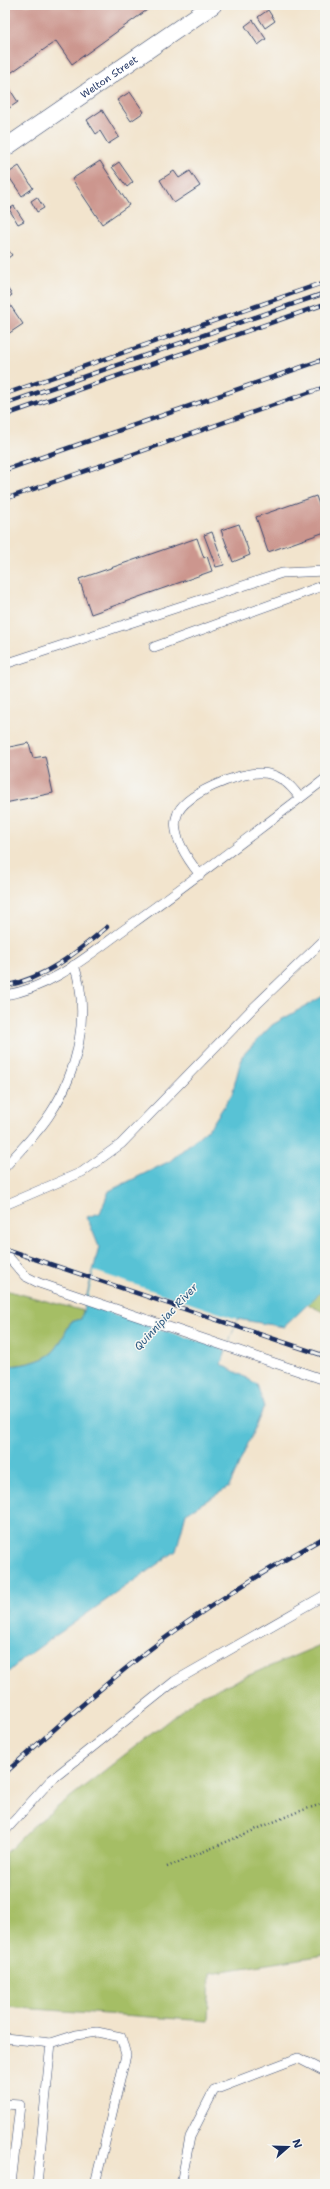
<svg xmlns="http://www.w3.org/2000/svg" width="330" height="2189" font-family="'Shantell Sans',sans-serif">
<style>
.green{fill:#a5be65;stroke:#607662}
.water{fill:#59c2d5;stroke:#3a789a}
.pier{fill:#f2e4cd}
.building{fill:#cc968e}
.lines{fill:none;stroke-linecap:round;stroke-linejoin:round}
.service-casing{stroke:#3b4a6f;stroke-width:10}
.minor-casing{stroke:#3b4a6f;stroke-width:18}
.path{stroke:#3b4a6f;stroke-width:2.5;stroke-dasharray:1 3;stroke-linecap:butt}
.service{stroke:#fff;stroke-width:9}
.minor{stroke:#fff;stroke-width:17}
.rail-casing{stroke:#1b2f5e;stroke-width:4.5}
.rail{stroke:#f6f6f2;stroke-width:3;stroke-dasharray:9;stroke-linecap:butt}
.labels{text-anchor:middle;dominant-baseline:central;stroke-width:3;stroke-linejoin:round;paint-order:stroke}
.street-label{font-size:10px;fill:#1b2f5e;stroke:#f6f6f2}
.water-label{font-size:11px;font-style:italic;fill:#2e5b82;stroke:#f6f6f2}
</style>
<rect width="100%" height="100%" fill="#f6f6f2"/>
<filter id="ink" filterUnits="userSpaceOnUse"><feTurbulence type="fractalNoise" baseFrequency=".025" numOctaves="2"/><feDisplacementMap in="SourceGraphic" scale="8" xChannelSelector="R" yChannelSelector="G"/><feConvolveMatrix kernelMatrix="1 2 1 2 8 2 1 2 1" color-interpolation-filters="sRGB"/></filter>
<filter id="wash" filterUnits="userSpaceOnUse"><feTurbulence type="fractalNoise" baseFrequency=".012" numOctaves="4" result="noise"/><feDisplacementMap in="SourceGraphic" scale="16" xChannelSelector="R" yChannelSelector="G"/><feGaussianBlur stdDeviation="0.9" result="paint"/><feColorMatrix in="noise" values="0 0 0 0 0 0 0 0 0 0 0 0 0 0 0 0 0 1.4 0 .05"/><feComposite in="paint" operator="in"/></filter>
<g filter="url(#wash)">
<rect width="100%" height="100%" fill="#f2e4cd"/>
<g class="green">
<path d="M325,1288V1313L307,1304Z"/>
<path d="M5,1290L84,1311L81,1319L71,1322C65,1332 61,1344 53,1352C42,1362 20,1366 5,1366Z"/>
<path d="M325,1643V1955L210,1973L208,2021L5,2007V1854L32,1827L200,1696Z"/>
</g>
<path class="water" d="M325,995V1288L284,1327L237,1319L221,1364L257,1384L264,1407L229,1487L186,1513L176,1551L24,1658L5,1675V1366C20,1366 42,1362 53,1352C61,1344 65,1332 71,1322L81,1319L99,1247L87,1217L100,1213L109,1191L170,1161L211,1126L232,1094L242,1056L272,1025Z"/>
<path class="pier" d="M94,1271L237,1319L226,1350L86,1305Z"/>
<g id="blocks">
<g class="building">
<path d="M7,5H154L72,64L56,41L5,77V6Z"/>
<path d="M268,10L275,21L265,28L258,17Z"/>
<path d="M253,20L266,39L258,45L245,26Z"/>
<path d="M5,82L18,102L5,111Z"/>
<path d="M130,92L144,112L131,121L117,100Z"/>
<path d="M102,110L119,137L108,144L100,131L96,134L87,120Z"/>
<path d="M100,161L129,205L102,224L72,179Z"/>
<path d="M119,162L133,182L127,187L112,167Z"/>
<path d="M19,166L33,188L22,196L7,174Z"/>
<path d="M174,171L179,178L190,171L200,186L174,203L160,180Z"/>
<path d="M37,197L44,208L37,212L31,201Z"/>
<path d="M14,206L24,221L18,224L9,209Z"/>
<path d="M5,246L12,255L5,260Z"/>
<path d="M5,285L12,295L6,299L23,324L5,336Z"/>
<path d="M316,496L323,516L325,515V532L268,552L256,517Z"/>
<path d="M239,524L250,555L233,562L221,530Z"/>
<path d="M212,532L224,565L216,567L204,535Z"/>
<path d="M197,538L204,558L207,556L212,571L91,614L79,579Z"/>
<path d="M29,743L33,758L45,756L53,793L5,803V748Z"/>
</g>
</g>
</g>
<g filter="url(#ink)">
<use href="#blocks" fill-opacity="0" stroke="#3b4a6f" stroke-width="1"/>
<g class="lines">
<defs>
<g id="service">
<path d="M154,647L325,585"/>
<path d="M5,664L282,573L325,571"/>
<path d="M200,875C188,860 170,834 177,815C183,794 240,772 261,773C278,773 291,785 300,798"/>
<path d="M5,995C52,988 91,953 129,926C195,879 260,829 325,779"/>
<path d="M5,1167C20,1150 38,1133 50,1114C78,1072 91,1013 74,965"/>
<path d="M5,1205L82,1172L121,1144L251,1010L325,939"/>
<path d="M5,1253L25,1276L39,1283L325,1380"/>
<path d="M5,1831L50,1781L175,1681L325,1595"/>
<path d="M5,2038L51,2043L37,2184"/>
<path d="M51,2043L76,2035L97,2032L121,2037L126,2055L95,2184"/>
<path d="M5,2104L20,2105L11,2184"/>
<path d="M181,2184L190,2137L214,2090L298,2058L325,2072"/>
</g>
<g id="minor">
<path id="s1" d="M5,148L213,5"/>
</g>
</defs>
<use href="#service" class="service-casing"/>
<use href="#minor" class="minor-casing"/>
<path class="path" d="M167,1867L297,1812L325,1803"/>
<use href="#service" class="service"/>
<use href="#minor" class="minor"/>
<defs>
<g id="rail">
<path d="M5,394L325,282"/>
<path d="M5,404L325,293"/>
<path d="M5,415L325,304"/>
<path d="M5,470L325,359"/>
<path d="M5,499L325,387"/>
<path d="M5,986C46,978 76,953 107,927"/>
<path d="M5,1249L325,1356"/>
<path d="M5,1773C56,1728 106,1682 161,1641C213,1603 269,1568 325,1537"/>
</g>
</defs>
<use href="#rail" class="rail-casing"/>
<use href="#rail" class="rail"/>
</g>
</g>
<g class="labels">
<g class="street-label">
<text stroke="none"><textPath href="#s1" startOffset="126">Welton Street</textPath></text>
</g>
<g class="water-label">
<text transform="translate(166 1317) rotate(-47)">Quinnipiac River</text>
</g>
</g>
<rect width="330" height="2189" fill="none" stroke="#f6f6f2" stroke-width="20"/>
<g transform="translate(288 2147) rotate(70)" stroke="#f6f6f2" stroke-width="3" paint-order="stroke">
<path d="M0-3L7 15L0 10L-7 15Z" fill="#1b2f5e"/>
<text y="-6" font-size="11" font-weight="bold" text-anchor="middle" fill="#1b2f5e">N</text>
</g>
</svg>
